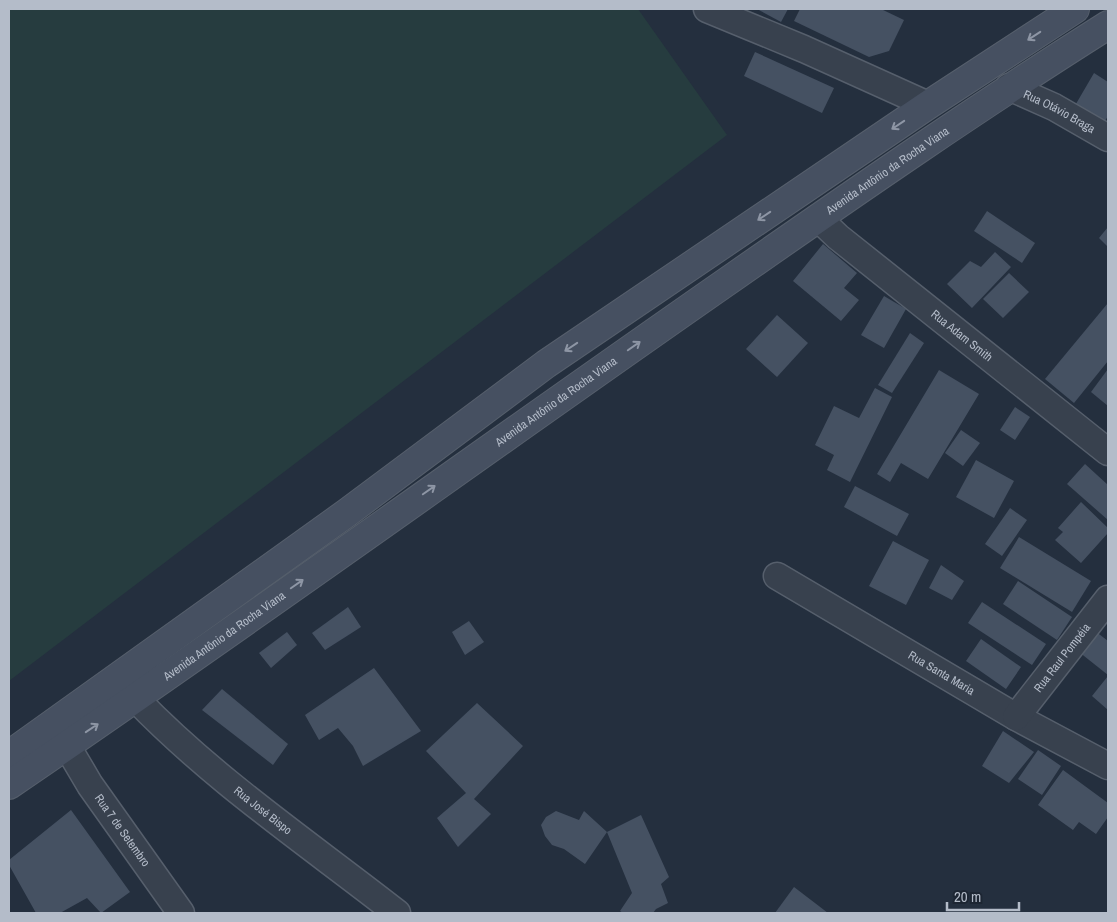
<svg xmlns="http://www.w3.org/2000/svg" width="1117" height="922" font-family="'Archivo Narrow',sans-serif">
<style>
.green{fill:#263c3f}
.building{fill:#455162}
.lines{fill:none;stroke-linecap:round;stroke-linejoin:round}
.street-casing{stroke:#565f6c;stroke-width:29}
.secondary-casing{stroke:#565f6c;stroke-width:30}
.street{stroke:#38414e;stroke-width:26}
.secondary{stroke:#465061;stroke-width:28}
.oneway{stroke:#8e96a5}
.labels{text-anchor:middle;dominant-baseline:central;stroke-width:4;stroke-linejoin:round;paint-order:stroke}
.street-label{font-size:12px;fill:#b4bcc9;stroke:#1d2633}
</style>
<rect width="100%" height="100%" fill="#242f3e"/>
<path class="green" d="M9,9H638L727,135L9,681Z"/>
<g class="building">
<path d="M757,9H788L781,22Z"/>
<path d="M800,9H881L904,20L889,51L869,57L794,21Z"/>
<path d="M755,52L834,88L822,113L744,76Z"/>
<path d="M1094,73L1108,82V116L1102,126L1073,109Z"/>
<path d="M987,211L1035,243L1022,263L974,231Z"/>
<path d="M1108,227V247L1099,238Z"/>
<path d="M823,244L857,273L844,288L859,300L841,321L793,281Z"/>
<path d="M995,252L1011,267L972,308L947,284L970,261L981,267Z"/>
<path d="M1009,273L1029,292L1003,318L983,299Z"/>
<path d="M884,296L906,309L884,348L861,335Z"/>
<path d="M1108,303V361L1074,403L1045,379Z"/>
<path d="M777,315L808,343L777,377L746,349Z"/>
<path d="M910,333L924,343L892,393L878,385Z"/>
<path d="M1108,369V406L1091,392Z"/>
<path d="M939,370L979,394L928,479L901,463L890,482L877,474Z"/>
<path d="M875,388L892,397L850,482L827,470L834,455L815,445L834,406L859,418Z"/>
<path d="M1015,407L1030,417L1015,440L1000,430Z"/>
<path d="M961,430L980,443L963,466L945,453Z"/>
<path d="M976,460L1014,481L994,518L956,497Z"/>
<path d="M1085,464L1108,485V520L1067,484Z"/>
<path d="M855,486L909,514L897,536L844,507Z"/>
<path d="M1081,502L1108,528V533L1081,563L1055,540L1063,532L1058,528Z"/>
<path d="M1010,508L1027,520L1002,556L985,544Z"/>
<path d="M1019,537L1091,581L1072,612L1000,568Z"/>
<path d="M893,541L929,560L906,605L869,586Z"/>
<path d="M941,565L964,581L952,600L929,588Z"/>
<path d="M1018,581L1072,617L1057,640L1003,604Z"/>
<path d="M982,602L1046,644L1032,665L968,623Z"/>
<path d="M348,607L361,627L325,650L312,633Z"/>
<path d="M469,621L484,642L465,655L452,632Z"/>
<path d="M1095,631L1108,641V675L1079,652Z"/>
<path d="M287,632L297,645L271,668L259,653Z"/>
<path d="M981,639L1021,667L1006,689L966,661Z"/>
<path d="M374,668L421,731L363,766L353,746L338,728L319,740L305,715Z"/>
<path d="M1108,676V710L1092,696Z"/>
<path d="M222,689L288,744L273,765L202,710Z"/>
<path d="M477,703L523,746L474,799L491,814L458,847L437,818L466,793L426,751Z"/>
<path d="M1003,731L1034,752L1009,783L982,766Z"/>
<path d="M1038,750L1061,766L1042,795L1018,779Z"/>
<path d="M1063,770L1108,803V817L1096,834L1079,822L1073,830L1038,805Z"/>
<path d="M71,810L130,892L101,913L87,898L60,913H36L9,865V860Z"/>
<path d="M556,811L579,820L584,811L607,832L641,815L669,877L661,884L668,903L656,909L653,913H623L620,911L632,893L607,832L585,864L564,849L552,845L545,836L541,825L546,817Z"/>
<path d="M794,887L828,913H775Z"/>
</g>
<g class="lines">
<defs>
<g id="street">
<path d="M707,9L804,49L928,105"/>
<path id="s1" d="M1009,87L1054,107L1108,138"/>
<path id="s2" d="M818,218L838,237L1108,452"/>
<path id="s3" d="M777,576L1016,717L1108,766"/>
<path id="s4" d="M136,699C214,780 309,844 397,913"/>
<path id="s5" d="M1016,717L1108,599"/>
<path id="s6" d="M67,746L90,785L181,913"/>
</g>
<g id="secondary">
<path d="M9,755L348,512L546,364L928,105L1075,9"/>
<path id="s7" d="M9,785C253,619 492,445 735,276C858,190 981,105 1108,25"/>
</g>
</defs>
<use href="#street" class="street-casing"/>
<use href="#secondary" class="secondary-casing"/>
<use href="#street" class="street"/>
<use href="#secondary" class="secondary"/>
</g>
<defs><path id="oneway-shaft" d="M-6 0H5M1.5-3L5.5 0L1.5 3" fill="none" stroke-width="1.6" stroke-linecap="round" stroke-linejoin="round" transform="scale(1.25)"/></defs>
<g class="oneway">
<use href="#oneway-shaft" transform="translate(1034 36) rotate(147)"/>
<use href="#oneway-shaft" transform="translate(898 125) rotate(146)"/>
<use href="#oneway-shaft" transform="translate(764 216) rotate(146)"/>
<use href="#oneway-shaft" transform="translate(634 346) rotate(-35)"/>
<use href="#oneway-shaft" transform="translate(571 347) rotate(146)"/>
<use href="#oneway-shaft" transform="translate(429 490) rotate(-35)"/>
<use href="#oneway-shaft" transform="translate(297 584) rotate(-35)"/>
<use href="#oneway-shaft" transform="translate(92 728) rotate(-34)"/>
</g>
<g class="labels">
<g class="street-label">
<text stroke="none"><textPath href="#s1" startOffset="56">Rua Otávio Braga</textPath></text>
<text stroke="none"><textPath href="#s7" startOffset="1072">Avenida Antônio da Rocha Viana</textPath></text>
<text stroke="none"><textPath href="#s2" startOffset="186">Rua Adam Smith</textPath></text>
<text stroke="none"><textPath href="#s7" startOffset="668">Avenida Antônio da Rocha Viana</textPath></text>
<text stroke="none"><textPath href="#s7" startOffset="262">Avenida Antônio da Rocha Viana</textPath></text>
<text stroke="none"><textPath href="#s5" startOffset="75">Rua Raul Pompéia</textPath></text>
<text stroke="none"><textPath href="#s3" startOffset="191">Rua Santa Maria</textPath></text>
<text stroke="none"><textPath href="#s4" startOffset="169">Rua José Bispo</textPath></text>
<text stroke="none"><textPath href="#s6" startOffset="101">Rua 7 de Setembro</textPath></text>
</g>
</g>
<rect width="1117" height="922" fill="none" stroke="#b4bcc9" stroke-width="20"/>
<path d="M947 902v8h72v-8" fill="none" stroke="#b4bcc9" stroke-width="2.5"/>
<text x="954" y="902" font-size="15" fill="#b4bcc9" stroke="#1d2633" stroke-width="4" paint-order="stroke">20 m</text>
</svg>
